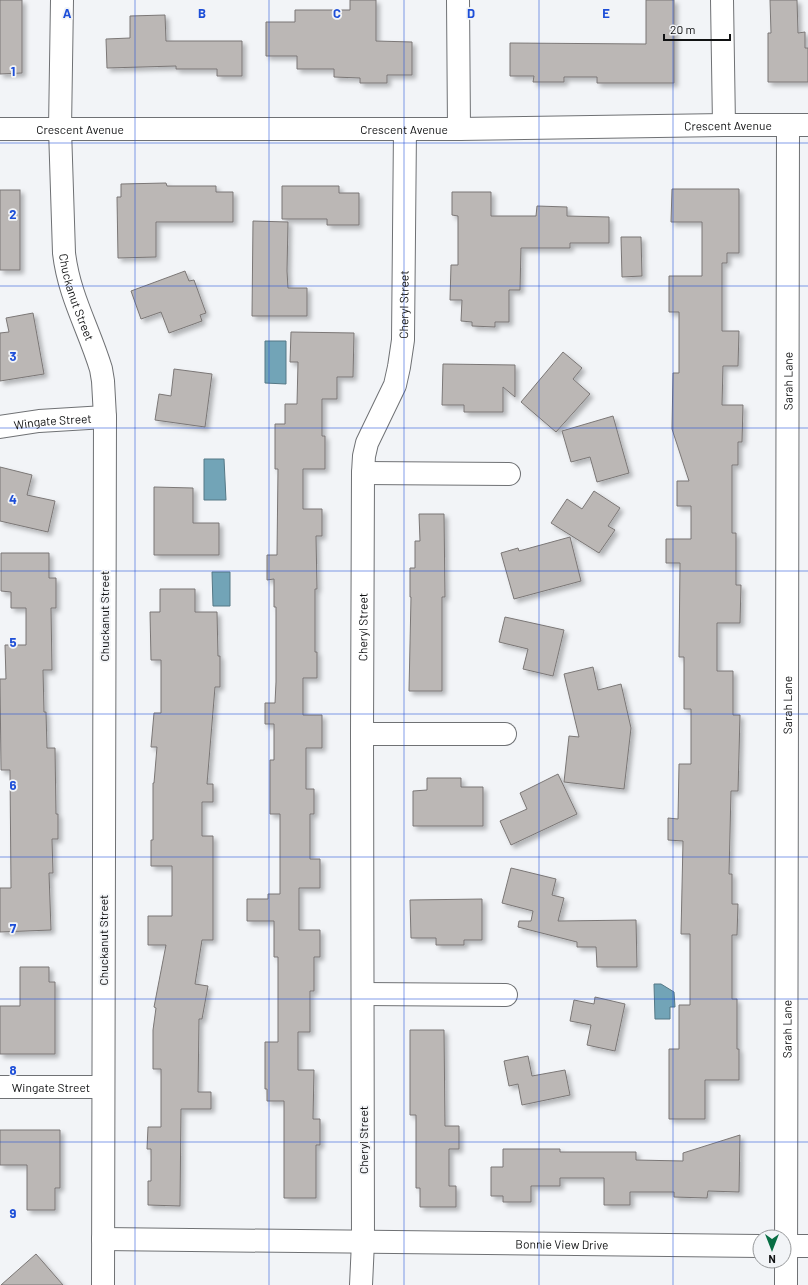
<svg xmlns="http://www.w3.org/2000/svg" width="808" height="1285" font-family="Barlow,sans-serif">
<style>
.water{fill:#72a4b7;stroke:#557886}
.building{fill:#bbb7b5;stroke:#7b7776;filter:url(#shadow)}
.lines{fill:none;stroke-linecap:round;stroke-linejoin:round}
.minor-casing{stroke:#6f7174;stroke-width:24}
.minor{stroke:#fff;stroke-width:22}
.grid{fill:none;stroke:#1d4ed8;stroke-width:1;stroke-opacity:0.55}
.labels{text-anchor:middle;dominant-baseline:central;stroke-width:3.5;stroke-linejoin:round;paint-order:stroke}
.street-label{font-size:12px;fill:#111213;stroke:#f2f4f7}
.grid-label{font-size:13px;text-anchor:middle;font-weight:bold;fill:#1d4ed8;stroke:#f2f4f7;stroke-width:3.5;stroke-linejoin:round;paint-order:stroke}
</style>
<defs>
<filter id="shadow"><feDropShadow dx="3.5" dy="3.5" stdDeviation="2" flood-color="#0004"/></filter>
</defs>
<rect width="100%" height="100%" fill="#f2f4f7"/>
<g class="water">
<path d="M265,341H286V384L265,383Z"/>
<path d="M204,459H224L226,500H204Z"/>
<path d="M212,572H230V606H213Z"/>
<path d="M654,984H661L674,992L675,1007H670V1019H655Z"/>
</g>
<g class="building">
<path d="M0,0H22V73L0,74Z"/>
<path d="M350,0H376V41L412,42V75H387V83H360V78L334,77V69H297V56H266V22H295V10H350Z"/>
<path d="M646,0H674V83H597V77H564V82H533L534,76H510V43L646,44Z"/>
<path d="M770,0H797L798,33L805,32V48H808V82H768V33H771Z"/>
<path d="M165,15L166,41H242V76H217V69H176V66L107,68L106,39L130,38V16Z"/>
<path d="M166,183L167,186H216V192H233V222H156V257L118,258L117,197H121V184Z"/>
<path d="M282,186H339V193H359V225H327V219H282Z"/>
<path d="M672,189H739V253H727V263H722V331H739L738,366H723L722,405H743L742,442H738V465H732V533H736V585H741L740,623H717V671H733V715H740L738,791H731L729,874H732V904H738L737,935H732V999H737V1049H739V1080H705V1119H669V1049H679V1005H690V934H681L683,841L668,840V818L678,819L679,764H691V709H684V657H679L680,563H666V539H691V506H677V481H689L672,429L673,373H679V312H669V276H702V222H671Z"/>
<rect x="0" y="190" width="20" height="80"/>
<path d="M452,192H491V216H536L537,206L567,207V216L609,217V243H570V248H521L520,290H509V322H495V327L472,326V322L461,321L462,300H450L451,265H458V216L452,215Z"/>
<path d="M253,221L288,222L287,271L288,288H307V316H252Z"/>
<path d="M621,237H641L642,276L622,277Z"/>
<path d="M185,271L189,281L194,280L206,313L200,315L202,321L169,333L161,312L141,319L131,291Z"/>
<path d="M33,313L44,374L0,381V333L9,332L6,318Z"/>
<path d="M291,332L354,333L353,377H337V399H322V436H325V469H303V509H322V536H316L317,589H315V652H317V678H303V715H322V748H306V789H314V814H310V859H320V888H299V930H320V957H314V991H310V1032H298V1070H314L313,1119H320V1145H316V1198H284V1101H267V1089H265V1042H278V957H274V921H247V899H268V894H280V814H270V760H274V724H265V703H275L276,682V607H274V579L267,580V555H277L278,469H275V424H285V404H297L298,362H290Z"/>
<path d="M563,352L582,368L573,379L590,394L556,432L521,402Z"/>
<path d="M443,364L515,365V397L503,387V412H464V405H442Z"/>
<path d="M174,369L212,374L205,427L155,420L159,394L171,396Z"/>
<path d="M613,416L629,473L597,482L590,457L571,462L562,431Z"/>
<path d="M0,467L32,475L27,495L55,501L48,532L0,521Z"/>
<path d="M154,487L193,488V523H219V555H154Z"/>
<path d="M594,491L620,508L608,526L615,530L599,553L551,523L567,499L582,509Z"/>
<path d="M419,514H444L445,597H442V691H409L411,597H410V568H415V541H420Z"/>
<path d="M570,537L581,581L514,599L501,553L518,548L519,551Z"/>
<path d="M1,553H49V578H56V608H51L52,670H43L44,712H46L47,748H55L56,814H58V839H52L53,873H49L51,930L0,932V888H11L10,770H1L0,679H6L5,645H26V608H11V592L1,591Z"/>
<path d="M160,589H195V612H217L218,656H220V687H215L207,784H213V802H202V836H213V940H202L195,984L208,986L202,1019H199L198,1092H211V1109H181L180,1206L148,1205V1181H151V1149H147L148,1127H161V1069H153V1030L156,1008L154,1007L166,945H148V916H172V866H151V840H153V783H154L157,747H151L154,713H161V660H151L150,612H160Z"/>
<path d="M505,617L564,630L553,676L523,669L528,649L499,642Z"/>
<path d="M593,667L598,690L621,684L631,728L624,789L564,782L569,736L579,737L564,674Z"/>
<path d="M558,774L577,814L511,845L500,821L527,809L520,793Z"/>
<path d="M427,778H461V787H483V826H413V791L427,790Z"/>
<path d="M511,868L556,879L552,895L564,898L558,921L636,920L637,967H597L596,947H577V942L518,927L519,921H531L533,911L502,903Z"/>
<path d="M482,899V940H464V945H436V938H411L410,900Z"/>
<path d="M20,967H49V982H55V1054H0V1006H20Z"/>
<path d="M595,997L625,1004L615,1051L587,1045L591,1025L570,1021L574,1000L594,1004Z"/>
<path d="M410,1030H444L445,1126H459V1149H449V1186H456V1207H420V1188H416V1115H410Z"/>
<path d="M528,1056L532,1076L565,1070L570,1095L522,1105L518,1084L509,1086L504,1061Z"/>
<path d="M0,1130H60V1188H55V1210H27V1165H0Z"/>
<path d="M740,1135L739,1192L708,1191L707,1198L674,1197V1192H630V1205H604V1178H560V1186H531V1202H503V1196H491V1167H503V1149H560V1152H636V1160L683,1161V1153Z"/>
<path d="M36,1254L63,1285H1Z"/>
</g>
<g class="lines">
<defs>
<g id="minor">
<path id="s1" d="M62,0L60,129L64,253C69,296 89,329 101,369L103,381L105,417L103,1285"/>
<path d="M458,0L459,129"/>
<path d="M722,0L724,125"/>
<path id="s2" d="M0,129H459L724,125H808"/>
<path id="s3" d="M0,427L39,421L105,417"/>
<path d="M363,473L509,474"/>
<path d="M362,734H505"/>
<path d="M363,994L506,995"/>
<path id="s4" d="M0,1087H102"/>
<path id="s5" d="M103,1239L760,1246"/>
<path d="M784,1246H808"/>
<path id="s6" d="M361,1285L363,1242L362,734L363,473L364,456L367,443L395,385L399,367L403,340L405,129"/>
<path id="s7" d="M786,1285L788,125"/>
</g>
</defs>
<use href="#minor" class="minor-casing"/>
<use href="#minor" class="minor"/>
</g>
<path class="grid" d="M135,0V1285M269,0V1285M404,0V1285M539,0V1285M673,0V1285M0,143H808M0,286H808M0,428H808M0,571H808M0,714H808M0,857H808M0,999H808M0,1142H808"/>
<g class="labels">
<g class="street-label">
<text stroke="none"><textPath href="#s2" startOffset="728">Crescent Avenue</textPath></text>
<text stroke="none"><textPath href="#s2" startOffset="80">Crescent Avenue</textPath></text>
<text stroke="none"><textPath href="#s2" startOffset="404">Crescent Avenue</textPath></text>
<text stroke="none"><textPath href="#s1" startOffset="299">Chuckanut Street</textPath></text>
<text stroke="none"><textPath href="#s6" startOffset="988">Cheryl Street</textPath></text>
<text stroke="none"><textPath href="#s7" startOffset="904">Sarah Lane</textPath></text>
<text stroke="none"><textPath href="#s3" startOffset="53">Wingate Street</textPath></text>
<text transform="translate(104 616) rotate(-90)">Chuckanut Street</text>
<text stroke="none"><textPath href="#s6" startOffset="658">Cheryl Street</textPath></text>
<text stroke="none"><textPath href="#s7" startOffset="580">Sarah Lane</textPath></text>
<text transform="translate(103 940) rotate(-90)">Chuckanut Street</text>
<text stroke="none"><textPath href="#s7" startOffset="256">Sarah Lane</textPath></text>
<text stroke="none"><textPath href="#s4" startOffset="51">Wingate Street</textPath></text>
<text transform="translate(363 1140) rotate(-90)">Cheryl Street</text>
<text stroke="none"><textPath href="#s5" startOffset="459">Bonnie View Drive</textPath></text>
</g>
</g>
<g class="grid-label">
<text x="67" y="18">A</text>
<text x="202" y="18">B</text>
<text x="337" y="18">C</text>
<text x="471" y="18">D</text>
<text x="606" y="18">E</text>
<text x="13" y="76">1</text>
<text x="13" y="219">2</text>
<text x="13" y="361">3</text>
<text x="13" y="504">4</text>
<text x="13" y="647">5</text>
<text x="13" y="790">6</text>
<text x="13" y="933">7</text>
<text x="13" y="1075">8</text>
<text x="13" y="1218">9</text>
</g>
<g transform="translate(772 1249) rotate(180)"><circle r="19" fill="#f2f4f7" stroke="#989a9c"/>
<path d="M0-3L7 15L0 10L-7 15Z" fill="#086e44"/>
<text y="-6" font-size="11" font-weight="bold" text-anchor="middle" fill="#111213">N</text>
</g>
<path d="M664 34v6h66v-6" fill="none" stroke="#111213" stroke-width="2"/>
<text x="670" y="34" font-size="12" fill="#111213" stroke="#f2f4f7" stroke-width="3" paint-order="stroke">20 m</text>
</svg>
